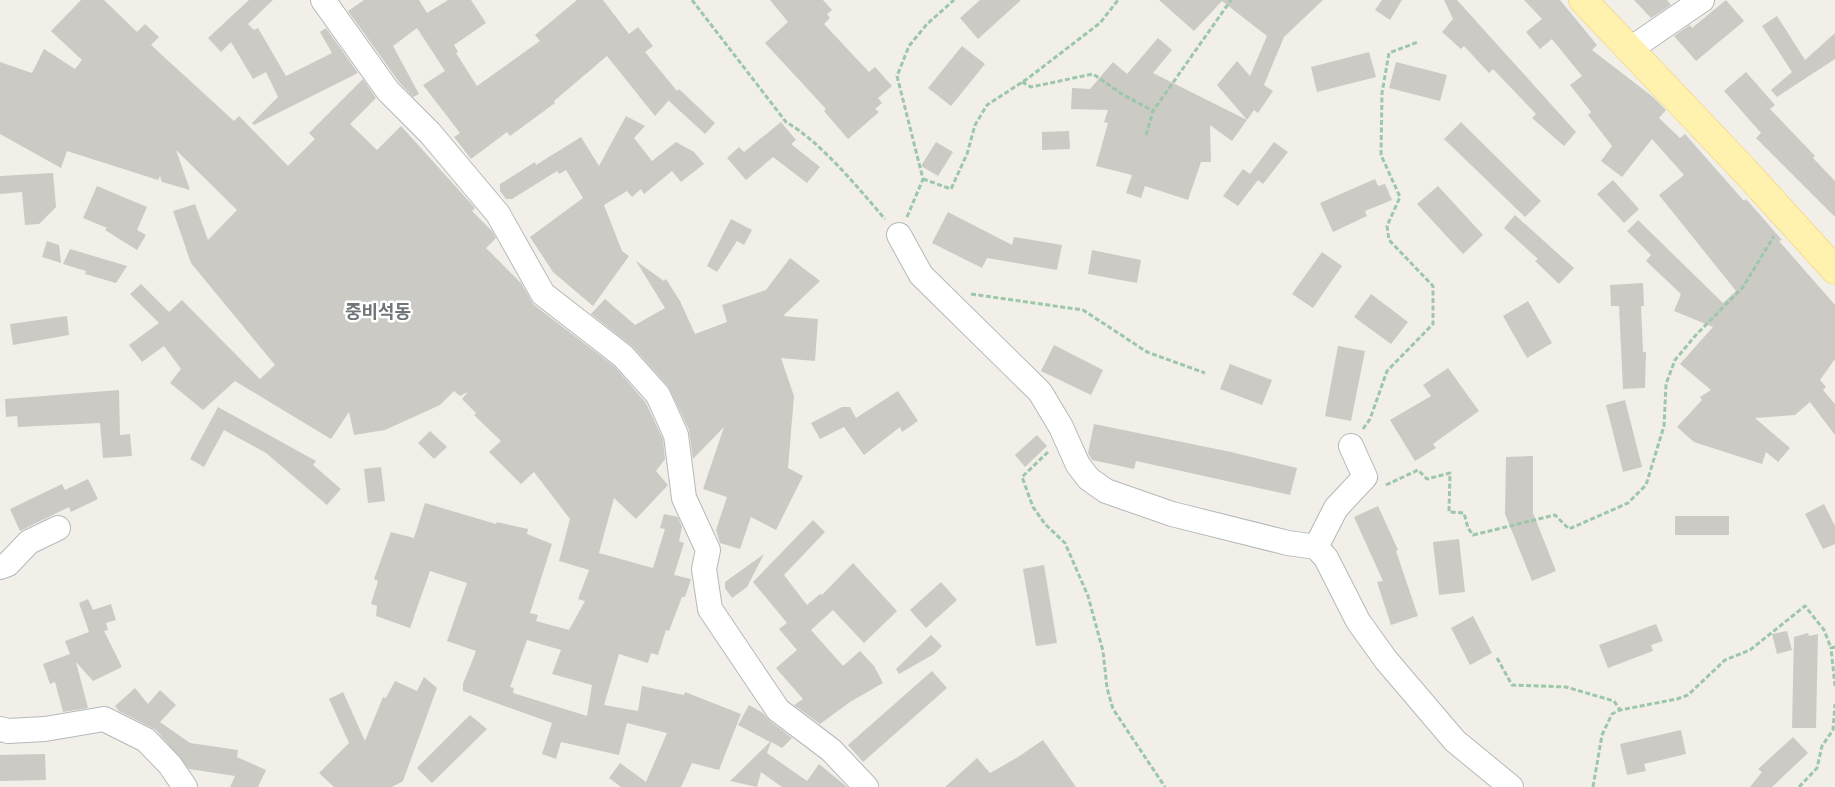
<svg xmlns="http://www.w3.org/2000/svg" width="1835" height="787" font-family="Barlow,'Noto Sans KR',sans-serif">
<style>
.building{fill:#cccac5;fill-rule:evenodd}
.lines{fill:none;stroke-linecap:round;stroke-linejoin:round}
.minor-casing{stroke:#b5b8bc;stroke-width:26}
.primary-casing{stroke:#f2c960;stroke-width:29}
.path{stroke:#9cc7a9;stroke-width:3;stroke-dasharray:5 2.5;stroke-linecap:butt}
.minor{stroke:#fff;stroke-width:24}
.primary{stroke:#fff2af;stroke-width:28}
.labels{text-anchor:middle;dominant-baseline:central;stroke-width:5;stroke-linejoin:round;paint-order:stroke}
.quarter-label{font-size:18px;font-weight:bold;fill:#70757a;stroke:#fff}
</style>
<rect width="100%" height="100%" fill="#f1efe8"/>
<g class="building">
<path d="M81,0H104L137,32L145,24L159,37L151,45L234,121L239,116L288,166L315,139L309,133L363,79L376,98L350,124L377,150L401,126L475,208L472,211L492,231L496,238L486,248L521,283L534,305L614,366L646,403L663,439L665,459L656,471L668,485L636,519L614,498L599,553L653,568L665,529L660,528L664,514L678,517L682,527L679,541L684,543L674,575L691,579L685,597H682L669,631L666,630L658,655L651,653L648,663L619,654L604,705L638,711L642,686L684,695L685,692L741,714L719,770L692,763L681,787H621L609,778L620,763L646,782L667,733L627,723L619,755L561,742L556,759L542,754L552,723L463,691V684L476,651L447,641L467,583L430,571L410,628L376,616L377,606L371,604L378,581L374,579L391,532L414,538L425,503L496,524L497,522L528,529L527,534L552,544L530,613L538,615L536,621L569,630L585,601L578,599L589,570L559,561L570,519L534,472L521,484L489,452L501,441L474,415L476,413L462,399L468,392L460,396L454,391L440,405L385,430L354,435L349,412L331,439L235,381L203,410L170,383L181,369L164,346L142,362L129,345L159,323L130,294L141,284L169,312L182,300L260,379L275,365L191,263L173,211L195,204L208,240L237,210L176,150L190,190L162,182L160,176L158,180L67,151L61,168L0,134V62L32,73L44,49L75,69L82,60L51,31ZM527,640L561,650L552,674L592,685L587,716L513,693L514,688L510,687Z"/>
<path d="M249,0H273L248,24L254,30L258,28L286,76L332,53L320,32L326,28L358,73L254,125L252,123L278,97L266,72L253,79L231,42L221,52L208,38Z"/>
<path d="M364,0H419L427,13L448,0H471L486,23L454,45L458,52L456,53L477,86L540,41L535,35L577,0H603L629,34L638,27L653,46L645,52L677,91L679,89L715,123L705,134L669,101L671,98L655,116L607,56L554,101L555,103L510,136L507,132L471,159L454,137L460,133L423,85L445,71L417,28L393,46L419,94L413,97L399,82L348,11Z"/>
<path d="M770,0H823L832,10L827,14L830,18L824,24L869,72L875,67L892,86L878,98L882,103L875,109L879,112L848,139L824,111L826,109L765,43L788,22Z"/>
<path d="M980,0H1021L978,39L960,18Z"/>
<path d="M1159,0H1323L1284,37L1264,85L1273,91L1258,113L1254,110L1247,120L1217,85L1237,61L1250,76L1267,36L1222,1L1194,31Z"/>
<path d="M1382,0H1402L1390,20L1375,10Z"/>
<path d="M1444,0H1457L1576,132L1564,146L1532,118L1536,114L1493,69L1489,73L1464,46L1461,49L1442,32L1453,19Z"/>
<path d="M1524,0H1560L1597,45L1592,50L1653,97L1666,110L1659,118L1680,138L1685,134L1744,201L1746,199L1782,240L1779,241L1835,305V359L1820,380L1826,387L1823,390L1835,404V435L1810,402L1795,415L1755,418L1790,448L1778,462L1766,452L1762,464L1694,442L1677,427L1702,400L1700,397L1711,390L1680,364L1713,327L1674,311L1681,294L1646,261L1651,255L1627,231L1638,220L1723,303L1736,291L1659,195L1684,175L1652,139L1622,177L1601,161L1612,146L1588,115L1591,112L1570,85L1582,76L1552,39L1540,49L1526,32L1542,19Z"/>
<path d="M1634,0H1667L1671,5L1651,18Z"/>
<path d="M1726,0L1744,21L1696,61L1674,36L1690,25L1692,28Z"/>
<path d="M1777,16L1805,60L1835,33V59L1777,97L1771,90L1792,72L1762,26Z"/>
<path d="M1158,38L1172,50L1153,73L1247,120L1232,141L1210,125L1211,162H1201L1188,200L1145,186L1141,198L1126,193L1132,175L1096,166L1108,123L1104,122L1108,110L1071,109L1072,88L1090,89L1113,62L1127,74Z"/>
<path d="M962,46L985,64L951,106L928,88Z"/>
<path d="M1369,52L1376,77L1317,92L1311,67Z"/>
<path d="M1396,62L1447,75L1440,101L1389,88Z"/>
<path d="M1746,72L1775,105L1770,109L1815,156L1813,158L1835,181V217L1756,138L1761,133L1724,91Z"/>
<path d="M626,116L645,126L634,138L652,161L676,142L694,152L704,164L681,182L672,171L644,194L641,189L632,197L627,191L604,205L622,251L629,256L593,306L553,272L530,237L583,198L566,170L559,174L557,171L512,199H506L500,191V184L535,162L536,165L581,137L599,166Z"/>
<path d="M781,122L796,140L791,144L820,167L807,183L773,157L746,180L727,158L739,147L744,152Z"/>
<path d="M1461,122L1541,201L1525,217L1444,139Z"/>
<path d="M1069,131L1070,149L1042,150V132Z"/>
<path d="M936,142L953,152L938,176L921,166Z"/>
<path d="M1274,142L1288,152L1263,184L1258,180L1238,206L1223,196L1243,169L1250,174Z"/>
<path d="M53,173L56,207L39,224L25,225L22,192L0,194V176Z"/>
<path d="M1375,179L1378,186L1385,184L1392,200L1365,211L1367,216L1333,232L1320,203Z"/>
<path d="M1613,180L1639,209L1624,223L1597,194Z"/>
<path d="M97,186L147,207L137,230L146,235L137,250L105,230L107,228L83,218Z"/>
<path d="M1438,186L1483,235L1463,254L1417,204Z"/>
<path d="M948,212L1012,245L1014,237L1062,245L1057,270L987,258L982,268L932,243Z"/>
<path d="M1515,215L1574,268L1559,284L1535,261L1538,259L1504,228Z"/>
<path d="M731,219L752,230L744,245L737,241L717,272L707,266Z"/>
<path d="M47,241L59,245L61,263L42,257Z"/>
<path d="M70,249L127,266L116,283L85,274L86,271L63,264Z"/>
<path d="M1092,250L1141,260L1137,283L1088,274Z"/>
<path d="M1322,252L1342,266L1313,308L1292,294Z"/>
<path d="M790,258L820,281L783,316L818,319L815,361L781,358L794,396L788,468L803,476L776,530L751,517L740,549L720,543L716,530L727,497L703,489L724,427L693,459L689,430L668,386L633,347L591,314L605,299L635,325L665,308L636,261L664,281L666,279L680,301L695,334L727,322L722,305L766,290Z"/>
<path d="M1643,283L1644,306H1641L1643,352H1646L1645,388L1623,389L1619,306H1611L1610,285Z"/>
<path d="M1371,294L1408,322L1391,344L1354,317Z"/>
<path d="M1528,301L1552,343L1527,358L1503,316Z"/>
<path d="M67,316L69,335L13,345L10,324Z"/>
<path d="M1054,345L1103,370L1091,395L1041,371Z"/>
<path d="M1338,346L1365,351L1351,421L1325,416Z"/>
<path d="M1230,364L1272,380L1262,405L1220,389Z"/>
<path d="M1448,368L1479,411L1433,444L1436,448L1415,461L1390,420L1431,396L1423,385Z"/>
<path d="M119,390L120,435L130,434L132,456L103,458L100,423L18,427L17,416L6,417L5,399Z"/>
<path d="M898,391L918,421L902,432L900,427L864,455L844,427L820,439L811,423L842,407H850L856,418Z"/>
<path d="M1625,400L1642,467L1623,472L1606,405Z"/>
<path d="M218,407L316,461L313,465L341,489L327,505L266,453L224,430L204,467L190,459Z"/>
<path d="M1094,424L1231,452L1297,468L1290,495L1136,461L1134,469L1092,460L1088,453Z"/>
<path d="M430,431L447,447L434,459L418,443Z"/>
<path d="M1037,435L1047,446L1025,467L1015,455Z"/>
<path d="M1533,456V513L1556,571L1532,581L1505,514L1506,457Z"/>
<path d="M381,467L385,501L368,503L364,469Z"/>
<path d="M88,479L98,499L71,512L69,507L20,531L10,509L62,484L65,490Z"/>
<path d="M1824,504L1835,526V544L1823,549L1805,514Z"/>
<path d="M1378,506L1398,550L1396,551L1418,616L1391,625L1377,582L1383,581L1354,517Z"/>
<rect x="1675" y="516" width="54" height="19"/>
<path d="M813,520L825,532L784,575L807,605L820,594L822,595L853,563L897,611L864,643L833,610L811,630L843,666L860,651L874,666L883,683L850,702L820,724L794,705L803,699L776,668L797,650L779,629L787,623L753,582Z"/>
<path d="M1459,539L1465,592L1439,595L1433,542Z"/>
<path d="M764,554L747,587L732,598L725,588V582Z"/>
<path d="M1044,565L1057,643L1036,646L1023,569Z"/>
<path d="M941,582L957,600L926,628L910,610Z"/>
<path d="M88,599L93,610L111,604L116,620L106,623L108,630L104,631L122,667L93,681L76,662L88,708L63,712L55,682L50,684L43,664L70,654L65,641L89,632L79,603Z"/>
<path d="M1473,616L1492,653L1470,665L1451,628Z"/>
<path d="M1656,624L1663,641L1651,645L1653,651L1608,668L1599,645Z"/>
<path d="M1787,631L1792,650L1777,654L1772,634Z"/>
<path d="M1808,633L1809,636L1818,634L1816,728H1792L1794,637Z"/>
<path d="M931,635L942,646L934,654L899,674L896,669Z"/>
<path d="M932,671L947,688L863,762L848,745Z"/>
<path d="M424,677L437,688L403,781L392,787H334L319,773L349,743L329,699L343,692L365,741L383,697L386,698L395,681L417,691Z"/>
<path d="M135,688L148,704L160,690L176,705L160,722L190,743L238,750L237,757L266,770L258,787H230L235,776L189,769L156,730L119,711L115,706Z"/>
<path d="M749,705L763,713L770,721L792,738L782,748L771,742L767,753L807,781L819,764L847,787H782L761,772L757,787L730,781L770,742L738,725Z"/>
<path d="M470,715L487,729L432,783L417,768Z"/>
<path d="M1681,730L1686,754L1644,764L1646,771L1627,775L1620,744Z"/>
<path d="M1793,737L1808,753L1772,787H1750L1762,772L1758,769Z"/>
<path d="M1043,740L1076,787H945L977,758L990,773L1018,757Z"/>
<path d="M45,754L46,780L0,781V755Z"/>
</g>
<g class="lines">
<defs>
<g id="minor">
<path d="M323,0L388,91L430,133L498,214L543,294L623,356L658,395L676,435L684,498L708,550L704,569L710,609L778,710L831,750L866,787"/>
<path d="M1629,50L1702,0"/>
<path d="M899,235L921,275L1040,392L1061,427L1078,465L1089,479L1106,491L1172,514L1288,543L1316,547L1326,558L1358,621L1386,660L1455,741L1511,787"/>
<path d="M1316,547L1336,508L1365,477L1351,446"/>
<path d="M0,567L8,564L29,542L58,528"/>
<path d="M0,729L8,731L45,729L104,719L146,740L170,765L185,787"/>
</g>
<path id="primary" d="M1583,0L1747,173L1835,270"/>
</defs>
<use href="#minor" class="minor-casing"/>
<use href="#primary" class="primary-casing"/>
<g class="path">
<path d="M692,0L786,122C821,142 858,188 885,219"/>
<path d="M1022,82L1031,87L1093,74L1122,94L1153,111"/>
<path d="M1146,135L1153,111L1231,0"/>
<path d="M923,179L951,189L967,154L975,125L987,105L1027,79L1100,23L1118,0"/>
<path d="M907,217L923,179L897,76L909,46L927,24L954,0"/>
<path d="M971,294L1083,310L1147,352L1205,373"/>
<path d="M1363,429L1370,419L1387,371L1433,324V286L1389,240L1387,226L1400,197L1381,155L1382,93L1389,53L1418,42"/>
<path d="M1048,452L1022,477L1033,507L1045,524L1065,543L1088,596L1103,651L1107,688L1113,709L1165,787"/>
<path d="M1386,485L1418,470L1427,479L1450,473L1449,512L1464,513L1468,528L1473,535L1555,515L1569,529L1628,503L1646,485L1664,426L1666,384L1675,360L1695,336L1743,287L1774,236"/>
<path d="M1835,647L1831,648L1835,686"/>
<path d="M1497,658L1512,685L1566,687L1614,701L1620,710"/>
<path d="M1593,787L1602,735L1612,714L1620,710L1677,699L1688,695L1725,660L1750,650L1805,606L1824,630L1831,648"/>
<path d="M1799,787L1817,768L1822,746L1833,730L1835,704"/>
</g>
<use href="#minor" class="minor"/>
<use href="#primary" class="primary"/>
</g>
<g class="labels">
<g class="quarter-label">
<text x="378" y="311">중비석동</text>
</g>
</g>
</svg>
